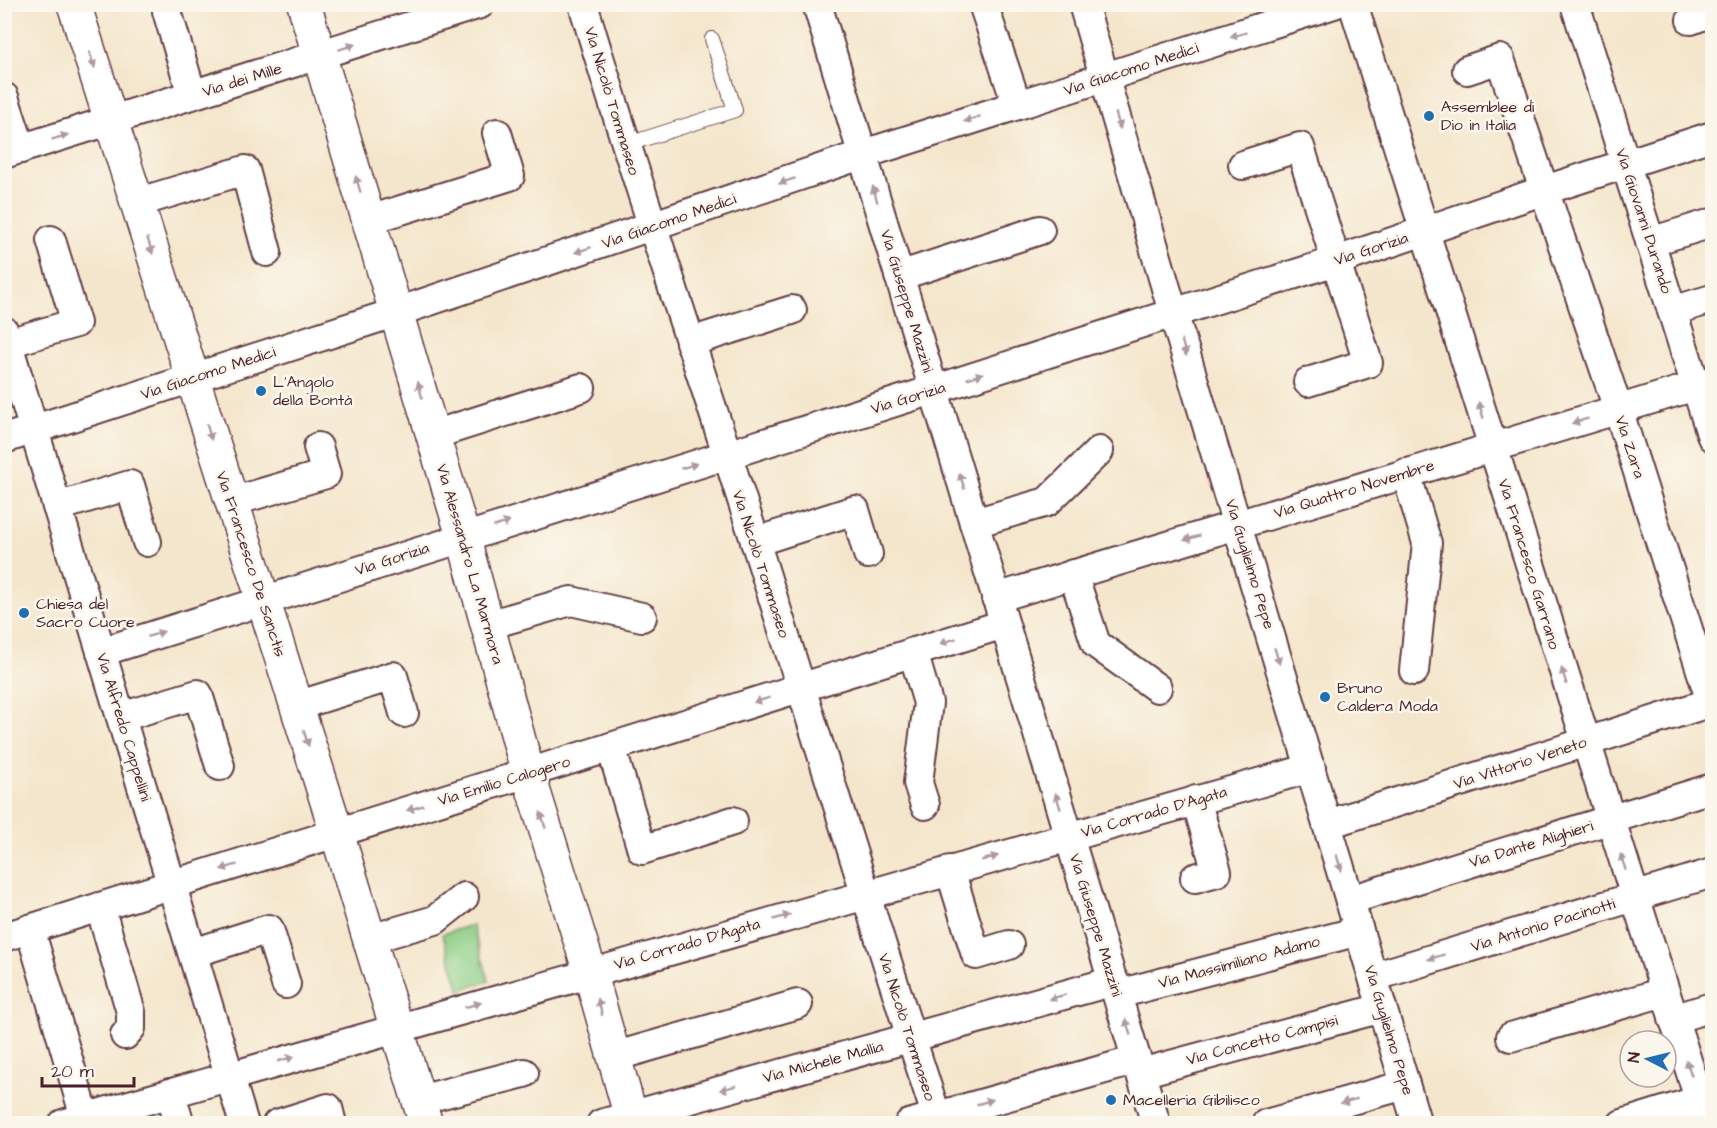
<svg xmlns="http://www.w3.org/2000/svg" width="1717" height="1128" font-family="'Architects Daughter',sans-serif">
<style>
.grass{fill:#8dcf87;stroke:#6c7759;stroke-width:1.5}
.lines{fill:none;stroke-linecap:round;stroke-linejoin:round}
.lane-casing{stroke:#643d43;stroke-width:16}
.street-casing{stroke:#643d43;stroke-width:32}
.secondary-casing{stroke:#643d43;stroke-width:36}
.lane{stroke:#fff;stroke-width:14}
.street{stroke:#fff;stroke-width:28}
.secondary{stroke:#fff;stroke-width:33}
.oneway{fill:#ae9aa0}
.poi-dot{fill:#1f6fb2;stroke:#fbf7ec;stroke-width:2}
.labels{text-anchor:middle;dominant-baseline:central;stroke-width:5;stroke-linejoin:round;paint-order:stroke}
.street-label{font-size:16px;fill:#4a1f2b;stroke:#fbf7ec}
.poi-label{font-size:16px;fill:#4a1f2b;stroke:#fbf7ec;text-anchor:start}
</style>
<rect width="100%" height="100%" fill="#fbf7ec"/>
<filter id="ink" filterUnits="userSpaceOnUse"><feTurbulence type="fractalNoise" baseFrequency=".0167" numOctaves="2"/><feDisplacementMap in="SourceGraphic" scale="12" xChannelSelector="R" yChannelSelector="G"/><feConvolveMatrix kernelMatrix="1 2 1 2 8 2 1 2 1" color-interpolation-filters="sRGB"/></filter>
<filter id="wash" filterUnits="userSpaceOnUse"><feTurbulence type="fractalNoise" baseFrequency=".008" numOctaves="4" result="noise"/><feDisplacementMap in="SourceGraphic" scale="24" xChannelSelector="R" yChannelSelector="G"/><feGaussianBlur stdDeviation="1.35" result="paint"/><feColorMatrix in="noise" values="0 0 0 0 0 0 0 0 0 0 0 0 0 0 0 0 0 1.4 0 .05"/><feComposite in="paint" operator="in"/></filter>
<g filter="url(#wash)">
<rect width="100%" height="100%" fill="#f4e6cc"/>
<path class="grass" d="M472,925L489,981L460,990L442,934Z"/>
</g>
<g filter="url(#ink)">
<g class="lines">
<defs>
<path id="lane" d="M625,145L735,110L712,39"/>
<g id="street">
<path d="M169,4L167,11L192,95"/>
<path d="M583,4C637,186 699,364 756,544C817,737 876,931 939,1124"/>
<path d="M817,4L1156,1124"/>
<path d="M983,4L1017,105"/>
<path d="M1083,4L1173,312L1417,1124"/>
<path d="M1353,4L1707,1124"/>
<path d="M1575,4L1712,437"/>
<path d="M1691,20L1712,12"/>
<path d="M1467,70L1500,59L1618,409L1712,705"/>
<path d="M4,97L21,149"/>
<path d="M4,154L480,4"/>
<path d="M1243,165L1300,147L1368,363L1308,382"/>
<path d="M136,203L245,170L267,252"/>
<path d="M369,220L510,176L497,133"/>
<path d="M1650,242L1712,223"/>
<path d="M899,276L1040,230"/>
<path d="M1672,311L1712,299"/>
<path d="M4,331L244,1124"/>
<path d="M690,342L792,310"/>
<path d="M8,343L76,323L51,240"/>
<path d="M433,435L581,388"/>
<path d="M4,439L397,312L864,154L1334,4"/>
<path d="M1406,473L1427,543L1414,671"/>
<path d="M231,502L326,474L318,447"/>
<path d="M57,507L130,485L147,542"/>
<path d="M974,523L1047,502L1099,451"/>
<path d="M755,542L855,510L868,554"/>
<path d="M1073,574L1096,644L1157,688"/>
<path d="M996,598L1712,381"/>
<path d="M488,625L571,601L642,617"/>
<path d="M101,652L933,390L1336,261L1542,191L1712,136"/>
<path d="M913,652L928,703L918,783L925,805"/>
<path d="M296,706L393,676L404,713"/>
<path d="M121,717L198,694L220,766"/>
<path d="M611,747L642,850L733,821"/>
<path d="M1328,824L1712,702"/>
<path d="M950,870L976,955L1009,945"/>
<path d="M1195,878L1217,872L1196,800"/>
<path d="M1350,900L1712,788"/>
<path d="M100,907L131,1012V1028L125,1035"/>
<path d="M30,929L87,1124"/>
<path d="M4,937L1004,624"/>
<path d="M370,939L435,920L464,897"/>
<path d="M193,953L269,929L286,984"/>
<path d="M1373,977L1712,873"/>
<path d="M1118,994L1359,931"/>
<path d="M1673,1019L1712,1007"/>
<path d="M1511,1037L1664,992"/>
<path d="M613,1057L798,1004"/>
<path d="M1141,1073L1382,1008"/>
<path d="M170,1093L180,1124"/>
<path d="M419,1100L524,1073"/>
<path d="M63,1124L1311,768"/>
<path d="M277,1124L328,1108L332,1124"/>
<path d="M601,1124L1114,981"/>
<path d="M909,1124L1137,1060"/>
<path d="M1266,1124L1405,1085"/>
<path d="M1622,1124L1712,1096"/>
</g>
<g id="secondary">
<path d="M74,4L337,833L426,1124"/>
<path d="M304,4L463,536L528,773L590,972L633,1124"/>
</g>
</defs>
<use href="#lane" class="lane-casing"/>
<use href="#street" class="street-casing"/>
<use href="#secondary" class="secondary-casing"/>
<use href="#lane" class="lane"/>
<use href="#street" class="street"/>
<use href="#secondary" class="secondary"/>
</g>
<defs><path id="oneway-solid" d="M-6-.8H1V-3.2L6.5 0L1 3.2V.8H-6Z" transform="scale(1.5)"/></defs>
<g class="oneway">
<use href="#oneway-solid" transform="translate(1238 35) rotate(163)"/>
<use href="#oneway-solid" transform="translate(347 47) rotate(-18)"/>
<use href="#oneway-solid" transform="translate(92 60) rotate(72)"/>
<use href="#oneway-solid" transform="translate(972 119) rotate(162)"/>
<use href="#oneway-solid" transform="translate(1118 121) rotate(74)"/>
<use href="#oneway-solid" transform="translate(60 137) rotate(-17)"/>
<use href="#oneway-solid" transform="translate(787 181) rotate(161)"/>
<use href="#oneway-solid" transform="translate(358 184) rotate(-107)"/>
<use href="#oneway-solid" transform="translate(875 194) rotate(-106)"/>
<use href="#oneway-solid" transform="translate(150 246) rotate(72)"/>
<use href="#oneway-solid" transform="translate(583 250) rotate(162)"/>
<use href="#oneway-solid" transform="translate(1184 348) rotate(73)"/>
<use href="#oneway-solid" transform="translate(975 376) rotate(-18)"/>
<use href="#oneway-solid" transform="translate(420 390) rotate(-106)"/>
<use href="#oneway-solid" transform="translate(1481 410) rotate(-107)"/>
<use href="#oneway-solid" transform="translate(1580 421) rotate(163)"/>
<use href="#oneway-solid" transform="translate(209 432) rotate(73)"/>
<use href="#oneway-solid" transform="translate(689 466) rotate(-17)"/>
<use href="#oneway-solid" transform="translate(962 481) rotate(-107)"/>
<use href="#oneway-solid" transform="translate(502 524) rotate(-17)"/>
<use href="#oneway-solid" transform="translate(1192 538) rotate(163)"/>
<use href="#oneway-solid" transform="translate(156 634) rotate(-18)"/>
<use href="#oneway-solid" transform="translate(948 641) rotate(163)"/>
<use href="#oneway-solid" transform="translate(1277 656) rotate(73)"/>
<use href="#oneway-solid" transform="translate(1564 676) rotate(-107)"/>
<use href="#oneway-solid" transform="translate(762 700) rotate(163)"/>
<use href="#oneway-solid" transform="translate(306 738) rotate(72)"/>
<use href="#oneway-solid" transform="translate(1058 801) rotate(-107)"/>
<use href="#oneway-solid" transform="translate(415 808) rotate(163)"/>
<use href="#oneway-solid" transform="translate(543 820) rotate(-107)"/>
<use href="#oneway-solid" transform="translate(990 858) rotate(-16)"/>
<use href="#oneway-solid" transform="translate(1623 862) rotate(-108)"/>
<use href="#oneway-solid" transform="translate(1339 863) rotate(73)"/>
<use href="#oneway-solid" transform="translate(229 867) rotate(163)"/>
<use href="#oneway-solid" transform="translate(782 917) rotate(-16)"/>
<use href="#oneway-solid" transform="translate(1436 957) rotate(163)"/>
<use href="#oneway-solid" transform="translate(1057 997) rotate(165)"/>
<use href="#oneway-solid" transform="translate(473 1005) rotate(-16)"/>
<use href="#oneway-solid" transform="translate(600 1007) rotate(-105)"/>
<use href="#oneway-solid" transform="translate(1128 1027) rotate(-106)"/>
<use href="#oneway-solid" transform="translate(286 1059) rotate(-16)"/>
<use href="#oneway-solid" transform="translate(1689 1068) rotate(-108)"/>
<use href="#oneway-solid" transform="translate(728 1088) rotate(165)"/>
<use href="#oneway-solid" transform="translate(1349 1101) rotate(165)"/>
<use href="#oneway-solid" transform="translate(985 1102) rotate(-16)"/>
</g>
</g>
<g class="poi-dot">
<circle cx="1429" cy="116" r="6"/>
<circle cx="261" cy="391" r="6"/>
<circle cx="24" cy="613" r="6"/>
<circle cx="1325" cy="697" r="6"/>
<circle cx="1111" cy="1100" r="6"/>
</g>
<g class="labels">
<g class="street-label">
<text transform="translate(1131 69) rotate(-18)">Via Giacomo Medici</text>
<text transform="translate(242 80) rotate(-17)">Via dei Mille</text>
<text transform="translate(612 101) rotate(73)">Via Nicolò Tommaseo</text>
<text transform="translate(669 221) rotate(-19)">Via Giacomo Medici</text>
<text transform="translate(1644 221) rotate(72)">Via Giovanni Durando</text>
<text transform="translate(1371 249) rotate(-18)">Via Gorizia</text>
<text transform="translate(907 301) rotate(73)">Via Giuseppe Mazzini</text>
<text transform="translate(208 373) rotate(-18)">Via Giacomo Medici</text>
<text transform="translate(908 398) rotate(-17)">Via Gorizia</text>
<text transform="translate(1630 447) rotate(72)">Via Zara</text>
<text transform="translate(1354 489) rotate(-17)">Via Quattro Novembre</text>
<text transform="translate(392 559) rotate(-18)">Via Gorizia</text>
<text transform="translate(251 564) rotate(72)">Via Francesco De Sanctis</text>
<text transform="translate(470 564) rotate(74)">Via Alessandro La Marmora</text>
<text transform="translate(761 564) rotate(72)">Via Nicolò Tommaseo</text>
<text transform="translate(1250 564) rotate(73)">Via Guglielmo Pepe</text>
<text transform="translate(1529 564) rotate(73)">Via Francesco Garrano</text>
<text transform="translate(124 727) rotate(73)">Via Alfredo Cappellini</text>
<text transform="translate(1520 763) rotate(-18)">Via Vittorio Veneto</text>
<text transform="translate(504 781) rotate(-17)">Via Emilio Calogero</text>
<text transform="translate(1154 812) rotate(-16)">Via Corrado D'Agata</text>
<text transform="translate(1531 844) rotate(-17)">Via Dante Alighieri</text>
<text transform="translate(1096 925) rotate(73)">Via Giuseppe Mazzini</text>
<text transform="translate(1543 925) rotate(-17)">Via Antonio Pacinotti</text>
<text transform="translate(687 944) rotate(-16)">Via Corrado D'Agata</text>
<text transform="translate(1239 962) rotate(-15)">Via Massimiliano Adamo</text>
<text transform="translate(907 1027) rotate(72)">Via Nicolò Tommaseo</text>
<text transform="translate(1389 1030) rotate(73)">Via Guglielmo Pepe</text>
<text transform="translate(1262 1040) rotate(-15)">Via Concetto Campisi</text>
<text transform="translate(823 1062) rotate(-15)">Via Michele Mallia</text>
</g>
<g class="poi-label">
<text x="1441" y="107">Assemblee di<tspan x="1441" dy="18">Dio in Italia</tspan></text>
<text x="273" y="382">L'Angolo<tspan x="273" dy="18">della Bontà</tspan></text>
<text x="36" y="604">Chiesa del<tspan x="36" dy="18">Sacro Cuore</tspan></text>
<text x="1337" y="688">Bruno<tspan x="1337" dy="18">Caldera Moda</tspan></text>
<text x="1123" y="1100">Macelleria Gibilisco</text>
</g>
</g>
<rect width="1717" height="1128" fill="none" stroke="#fbf7ec" stroke-width="24"/>
<g transform="translate(1648 1059) rotate(277)"><circle r="28" fill="#fbf7ec" stroke="#b4a19f" stroke-width="1.5"/>
<path d="M0-4.5L10 22L0 15L-10 22Z" fill="#1f6fb2"/>
<text y="-9" font-size="16" font-weight="bold" text-anchor="middle" fill="#4a1f2b">N</text>
</g>
<path d="M42 1077v9h92v-9" fill="none" stroke="#4a1f2b" stroke-width="3"/>
<text x="51" y="1077" font-size="18" fill="#4a1f2b" stroke="#fbf7ec" stroke-width="4.5" paint-order="stroke">20 m</text>
</svg>
